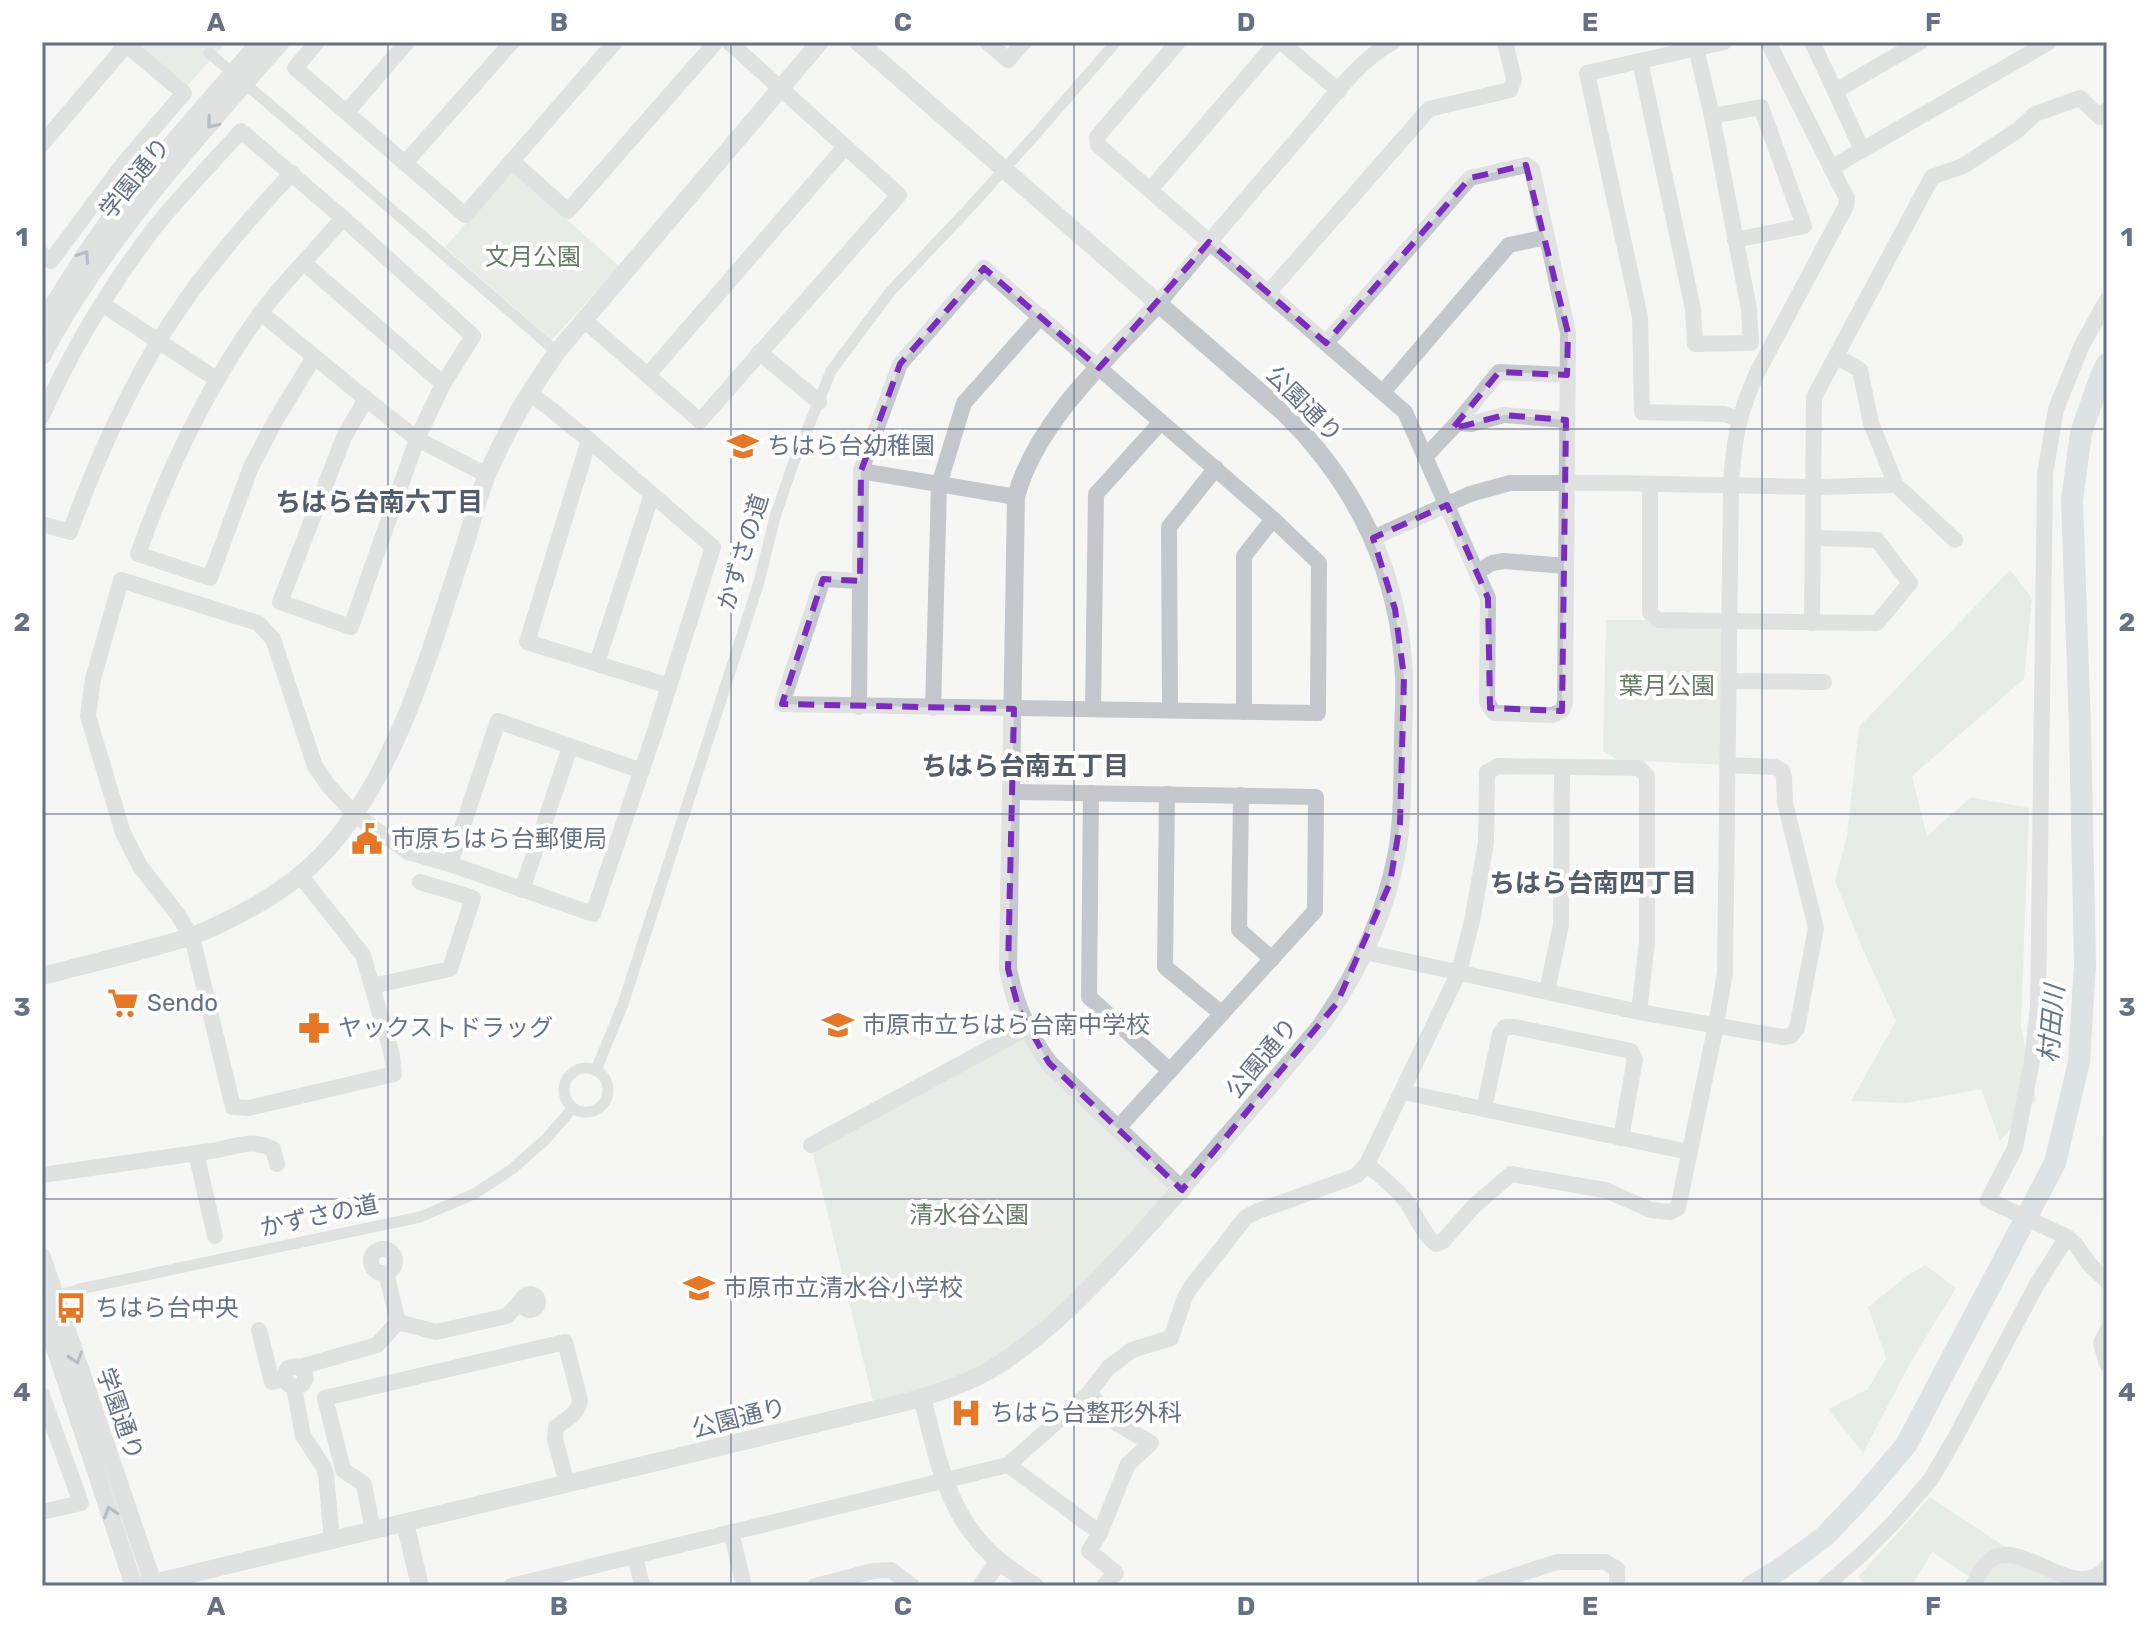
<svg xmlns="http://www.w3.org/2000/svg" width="2149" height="1628" font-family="Rubik,'Noto Sans JP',sans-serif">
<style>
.green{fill:#d6ded5}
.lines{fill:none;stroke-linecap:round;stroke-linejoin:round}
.river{stroke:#bfc7cd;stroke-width:22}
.pedestrian{stroke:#c4c7cb;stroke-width:11}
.minor{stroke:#c4c7cb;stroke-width:16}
.tertiary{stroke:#c4c7cb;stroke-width:18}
.pedestrian-bridge{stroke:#c4c7cb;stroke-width:11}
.oneway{stroke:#6a7588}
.marked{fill:none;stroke:#7b2cbf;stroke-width:6;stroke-dasharray:16 10;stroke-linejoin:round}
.grid{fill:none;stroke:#657185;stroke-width:2;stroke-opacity:0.55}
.labels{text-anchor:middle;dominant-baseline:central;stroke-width:8;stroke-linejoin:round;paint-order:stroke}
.street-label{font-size:24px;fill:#657185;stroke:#fff}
.park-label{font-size:24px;fill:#657c64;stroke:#fff}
.poi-label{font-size:24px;fill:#657185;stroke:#fff;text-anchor:start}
.neighbourhood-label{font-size:26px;font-weight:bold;fill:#535c6a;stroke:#fff}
.water-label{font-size:26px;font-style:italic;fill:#667988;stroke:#fff}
.neatline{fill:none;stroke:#657185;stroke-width:3}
.grid-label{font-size:26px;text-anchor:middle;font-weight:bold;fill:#657185}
</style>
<rect width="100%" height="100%" fill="#f6f7f4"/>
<g class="green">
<path d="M129,42H227L184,89Z"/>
<path d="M513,171L619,266L552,340L445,247Z"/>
<path d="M2010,570L2032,598L2024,679L1912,776L1927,836L1971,797L2029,808L2021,1026L2036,1100L2000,1141L1981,1089L1907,1103L1851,1101L1896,1021L1863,950L1835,881L1847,835L1859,727Z"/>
<path d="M1606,620H1730L1727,765L1618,760L1603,751Z"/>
<path d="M1027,1028L1182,1190L1094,1285L987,1372L875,1409L811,1145Z"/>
<path d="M2107,1131V1367L2100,1365L2102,1137Z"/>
<path d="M1925,1265L1956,1288L1912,1360L1863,1453L1828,1409L1868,1389L1886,1358L1868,1307L1907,1276Z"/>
<path d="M1930,1497L2062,1584L2107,1579V1586H1983L1932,1552L1912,1586H1868L1858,1577Z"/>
</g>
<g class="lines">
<path class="river" d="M1752,1586L1782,1568L1824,1537L1862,1497L1906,1445L2055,1163L2079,1062L2085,964L2080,728L2072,500L2081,433L2100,378L2107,364"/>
<g class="pedestrian">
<path d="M275,109L557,352"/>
<path d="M1035,135L1116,42"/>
<circle cx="586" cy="1090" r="22"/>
<path d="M596,1070L623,1004L759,582L775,517L792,467L831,371L890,292L972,205"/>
<path d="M80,1289L420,1217L474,1194L512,1169L545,1140L573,1108"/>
</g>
<g class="minor">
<path d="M317,42L295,68L465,215L615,42"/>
<path d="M987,42L1008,60L1024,42"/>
<path d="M1178,42L1097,137L1098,145L1405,412L1488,598L1487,702L1494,713L1552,715L1562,711L1565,702L1568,333L1532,169L1526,165L1470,178L1326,343"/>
<path d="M1281,42L1339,91"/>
<path d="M1724,42L1587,73L1640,317L1642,412L1724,414L1739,419"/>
<path d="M1812,42L1835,91"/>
<path d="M1640,61L1693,309L1695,344L1751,343L1749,309L1712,116L1696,48"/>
<path d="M347,112L407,42"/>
<path d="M1712,116L1761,107L1804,226L1735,240"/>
<path d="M42,144L126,45"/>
<path d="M1862,150L1835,91L1920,42"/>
<path d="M512,161L568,211L716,42"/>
<path d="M405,163L512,42"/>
<path d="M1831,168L2049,42"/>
<path d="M1150,190L1277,42"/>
<path d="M42,254L51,261L124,163L184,93L123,42"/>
<path d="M304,263L443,384"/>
<path d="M1268,293L1429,109L1510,90L1514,79L1505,42"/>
<path d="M2107,300L2082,345L2056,409L2045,474L2038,1007L2032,1061L2015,1148L1988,1200L2067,1237L2076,1245L2089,1264L2107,1281"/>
<path d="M1159,303C1207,244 1256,187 1306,129C1331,100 1359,59 1393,42"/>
<path d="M102,304L216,379"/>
<path d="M261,313L366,399L417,439L487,475"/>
<path d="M584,320L700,421L899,195L729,42"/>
<path d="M759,352L819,402"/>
<path d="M1836,356L1860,370L1871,423L1896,485L1955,540"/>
<path d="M314,357L274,423L251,467L210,578L138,554C168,469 206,389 259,315C284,281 316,250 343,218"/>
<path d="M648,375L845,147"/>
<path d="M1383,392L1509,245L1547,237"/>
<path d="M42,416C72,349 110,286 155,227C182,194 212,163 241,131L343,218L473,336L443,384L417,439L351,627L280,602L344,437L366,399"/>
<path d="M1457,423L1471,424L1504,415L1566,420"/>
<path d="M589,440L527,642L669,686"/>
<path d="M1425,457L1457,423L1499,372L1567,375"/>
<path d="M861,471L1016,497"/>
<path d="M1650,484V613L1658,620L1877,623L1910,583L1877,540L1814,538"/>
<path d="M42,524L70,532C94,466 122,402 158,342C195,281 243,225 292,173"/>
<path d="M1373,538L1470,494L1510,483H1609L1814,487L1896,485"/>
<path d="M1477,572L1492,563L1504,561L1566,566"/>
<path d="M1812,623L1814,397L1932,177L1963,166L2018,130L2035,114L2080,98L2100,117L2107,110"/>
<path d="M597,663L652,494"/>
<path d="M1728,681L1824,682"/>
<path d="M859,707L861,471L900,364L984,268L1273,519L1319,563L1318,713L782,704L823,579L860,581"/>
<path d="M933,708L939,485L964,403L1041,316"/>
<path d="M1093,709L1096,494L1161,422"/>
<path d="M1170,710L1169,527L1216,468"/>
<path d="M1244,712V556L1273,519"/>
<path d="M1013,792L1316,797L1315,911L1118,1128"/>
<path d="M1091,793L1089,997L1170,1071"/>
<path d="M1167,794L1165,967L1222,1014"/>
<path d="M1241,795L1239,930L1272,959"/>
<path d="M450,864L498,721L642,771"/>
<path d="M300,875L363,955L392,1055L394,1074L249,1108L233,1107L192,937L178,915L140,866L123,833L88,716L93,679L121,580L258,623L273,639L315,766L327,784L354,814L408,852L450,864L593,914L655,731L713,547L589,440L529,392"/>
<path d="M522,890L570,747"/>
<path d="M1365,952L1639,1012L1782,1037L1791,1036L1797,1028L1816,928L1785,803L1784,777L1782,771L1775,767L1727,765"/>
<path d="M372,986L450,969L473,898L420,882"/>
<path d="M1547,991L1561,925L1562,767"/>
<path d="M1403,1092L1689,1152"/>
<path d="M1484,1109L1500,1034L1505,1027H1515L1631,1051L1635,1059L1621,1138"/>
<path d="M811,1145L1027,1028"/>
<path d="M196,1153L215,1236"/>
<path d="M1367,1164C1380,1176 1395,1187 1406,1201C1416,1214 1422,1234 1436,1244L1443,1241L1473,1207L1511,1174L1605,1190L1651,1210L1670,1212L1678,1208L1716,1025L1725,973L1731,485C1734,439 1738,415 1757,373L1846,206L1847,198L1843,191L1768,42"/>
<path d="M42,1175L218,1150C238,1145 254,1139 273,1149L277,1164"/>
<circle cx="383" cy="1261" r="12"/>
<path d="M386,1273L398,1322"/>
<circle cx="530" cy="1302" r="8"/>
<path d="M259,1330L272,1382L285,1379"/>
<path d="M2107,1331L2101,1343L2107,1364"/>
<path d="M300,1367L377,1345L398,1322L436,1332L507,1316L521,1301"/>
<path d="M294,1387L302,1385L306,1378L303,1370L296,1366L288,1368C282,1375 284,1384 294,1387L303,1436L323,1466L326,1474L332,1541"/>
<path d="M1089,1393L1116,1423L1151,1443L1128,1464L1100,1533L1089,1551L1116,1573L1104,1586"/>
<path d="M42,1395L81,1503L42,1512"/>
<path d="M1008,1465L1100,1533"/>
<path d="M373,1531L364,1484L343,1470L325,1398L565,1342L580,1400C579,1413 566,1420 556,1427L555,1439L567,1484"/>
<path d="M731,1532L744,1586"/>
<path d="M635,1555L642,1586"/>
<path d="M511,1586L1008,1465L1089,1393L1108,1368L1132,1350L1171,1338L1185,1297L1191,1287L1246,1217L1258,1211L1356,1176L1367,1164L1459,972L1472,921L1486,843L1487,772L1499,766L1639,768L1647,776V942L1639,1012"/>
<path d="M815,1586L873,1571L891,1570L912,1586"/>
<path d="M1483,1586L1557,1562H1605L1617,1569V1586"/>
<path d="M1825,1586L1863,1553L1895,1521L1931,1479L1955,1438L2036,1286L2067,1237"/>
<path d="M1973,1586C1977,1579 1980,1570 1986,1564C2017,1529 2074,1608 2107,1567"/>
</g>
<g class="tertiary">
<path d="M1159,303C1107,359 1036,422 1016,497L1008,969C1015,1004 1028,1035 1049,1063L1182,1190"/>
<path d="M42,322L89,249L124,199L260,42"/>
<path d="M42,356C104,240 194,141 281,42"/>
<path d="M42,976C73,968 105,960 136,952C166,944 195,937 222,923C258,906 295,883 322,855C397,776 430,650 464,548C472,524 477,497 488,473C506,430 530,390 557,352L820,42"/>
<path d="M42,1257L154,1586"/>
<path d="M42,1309L134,1586"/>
<path d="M922,1397C938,1459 947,1518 999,1561C1010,1570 1023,1578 1035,1586"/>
<path d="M405,1523L420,1586"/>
<path d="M141,1586L910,1401C938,1393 966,1384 990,1370C1048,1335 1094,1285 1139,1236C1201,1168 1260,1098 1319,1028C1357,975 1385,917 1397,852C1403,817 1402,780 1403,744C1403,721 1405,699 1404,677C1400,574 1357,485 1284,413L858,42"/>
<path d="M981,1586L999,1561"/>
</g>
<g class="pedestrian-bridge">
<path d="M209,53L275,109"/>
<path d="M972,205L1035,135"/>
<path d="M42,1301L80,1289"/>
</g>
</g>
<defs><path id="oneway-chevron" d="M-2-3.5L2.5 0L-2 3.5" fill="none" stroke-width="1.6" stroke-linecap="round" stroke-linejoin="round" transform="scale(2)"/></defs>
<g class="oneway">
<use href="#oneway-chevron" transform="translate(212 123) rotate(130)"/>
<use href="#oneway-chevron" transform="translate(84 256) rotate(-56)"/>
<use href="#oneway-chevron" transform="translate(76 1358) rotate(72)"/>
<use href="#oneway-chevron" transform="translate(110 1512) rotate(-108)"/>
</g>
<path d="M0 0H2149V1628H0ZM1526,165L1568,333L1567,375L1499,372L1452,429L1504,415L1566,420L1562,711L1490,708L1488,598L1447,505L1373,538L1395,609L1404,677L1400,824L1390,883L1337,1003L1182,1190L1049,1063L1019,1010L1008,969L1014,709L782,704L823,579L860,581L861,471L900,364L984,268L1099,368L1209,242L1326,343L1470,178Z" fill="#f6f7f4" fill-opacity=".55" fill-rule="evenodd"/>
<path class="marked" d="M1526,165L1568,333L1567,375L1499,372L1452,429L1504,415L1566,420L1562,711L1490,708L1488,598L1447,505L1373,538L1395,609L1404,677L1400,824L1390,883L1337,1003L1182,1190L1049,1063L1019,1010L1008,969L1014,709L782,704L823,579L860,581L861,471L900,364L984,268L1099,368L1209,242L1326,343L1470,178Z"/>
<path class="grid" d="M388,42V1586M731,42V1586M1074,42V1586M1418,42V1586M1762,42V1586M42,429H2107M42,814H2107M42,1199H2107"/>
<defs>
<symbol id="school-bare" viewBox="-9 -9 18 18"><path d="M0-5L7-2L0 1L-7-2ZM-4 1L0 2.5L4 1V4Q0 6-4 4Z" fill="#e57726" stroke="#fff" stroke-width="2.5" paint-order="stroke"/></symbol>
<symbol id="civic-bare" viewBox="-9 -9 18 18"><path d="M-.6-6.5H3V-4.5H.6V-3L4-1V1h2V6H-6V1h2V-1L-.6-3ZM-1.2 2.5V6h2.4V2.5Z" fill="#e57726" stroke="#fff" stroke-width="2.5" paint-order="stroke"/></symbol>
<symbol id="supermarket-bare" viewBox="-9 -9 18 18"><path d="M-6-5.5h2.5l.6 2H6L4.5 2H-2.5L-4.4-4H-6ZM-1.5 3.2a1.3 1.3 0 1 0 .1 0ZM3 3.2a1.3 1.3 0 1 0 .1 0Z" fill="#e57726" stroke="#fff" stroke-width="2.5" paint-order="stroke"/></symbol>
<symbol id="pharmacy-bare" viewBox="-9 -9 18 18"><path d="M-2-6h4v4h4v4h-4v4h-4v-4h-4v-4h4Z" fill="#e57726" stroke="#fff" stroke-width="2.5" paint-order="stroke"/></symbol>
<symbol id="bus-bare" viewBox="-9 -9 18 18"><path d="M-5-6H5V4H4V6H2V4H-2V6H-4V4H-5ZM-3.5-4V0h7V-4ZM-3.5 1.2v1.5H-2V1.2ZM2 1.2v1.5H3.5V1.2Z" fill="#e57726" stroke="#fff" stroke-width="2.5" paint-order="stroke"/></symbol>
<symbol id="hospital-bare" viewBox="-9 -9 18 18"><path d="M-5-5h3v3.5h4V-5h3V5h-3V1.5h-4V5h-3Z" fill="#e57726" stroke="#fff" stroke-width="2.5" paint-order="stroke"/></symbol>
</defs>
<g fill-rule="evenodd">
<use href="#school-bare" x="721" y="424" width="44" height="44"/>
<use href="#civic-bare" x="345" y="817" width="44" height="44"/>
<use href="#supermarket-bare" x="101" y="981" width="44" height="44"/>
<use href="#school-bare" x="816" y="1003" width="44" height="44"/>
<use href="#pharmacy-bare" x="292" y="1006" width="44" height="44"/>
<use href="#school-bare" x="677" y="1266" width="44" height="44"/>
<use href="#bus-bare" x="49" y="1286" width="44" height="44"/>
<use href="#hospital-bare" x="944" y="1391" width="44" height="44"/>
</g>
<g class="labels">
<g class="street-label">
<text transform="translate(135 178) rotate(-51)">学園通り</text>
<text transform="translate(1304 404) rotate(45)">公園通り</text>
<text transform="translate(743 552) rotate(-73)">かずさの道</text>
<text transform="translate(1262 1058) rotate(-50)">公園通り</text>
<text transform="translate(319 1216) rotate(-12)">かずさの道</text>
<text transform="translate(120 1414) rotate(71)">学園通り</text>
<text transform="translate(739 1418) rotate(-14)">公園通り</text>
</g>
<g class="park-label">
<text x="533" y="257">文月公園</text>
<text x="1667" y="686">葉月公園</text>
<text x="969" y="1215">清水谷公園</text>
</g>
<g class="poi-label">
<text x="767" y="446">ちはら台幼稚園</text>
<text x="391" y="839">市原ちはら台郵便局</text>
<text x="147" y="1003">Sendo</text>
<text x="862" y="1025">市原市立ちはら台南中学校</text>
<text x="338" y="1028">ヤックストドラッグ</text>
<text x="723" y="1288">市原市立清水谷小学校</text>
<text x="95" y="1308">ちはら台中央</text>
<text x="990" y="1413">ちはら台整形外科</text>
</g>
<g class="neighbourhood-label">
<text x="379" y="502">ちはら台南六丁目</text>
<text x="1025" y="766">ちはら台南五丁目</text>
<text x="1593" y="883">ちはら台南四丁目</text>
</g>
<g class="water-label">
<text transform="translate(2052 1024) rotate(-85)">村田川</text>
</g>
</g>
<rect width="2149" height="1628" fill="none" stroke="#ffffff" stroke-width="88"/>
<rect x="44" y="44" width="2061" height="1540" class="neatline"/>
<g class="grid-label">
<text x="216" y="31">A</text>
<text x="559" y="31">B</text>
<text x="903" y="31">C</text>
<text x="1246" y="31">D</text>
<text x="1590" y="31">E</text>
<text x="1933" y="31">F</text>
<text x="22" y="246">1</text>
<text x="2127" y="246">1</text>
<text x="22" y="631">2</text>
<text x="2127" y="631">2</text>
<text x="22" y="1016">3</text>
<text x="2127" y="1016">3</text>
<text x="22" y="1401">4</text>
<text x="2127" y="1401">4</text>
<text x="216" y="1615">A</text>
<text x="559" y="1615">B</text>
<text x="903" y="1615">C</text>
<text x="1246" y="1615">D</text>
<text x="1590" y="1615">E</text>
<text x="1933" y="1615">F</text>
</g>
</svg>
